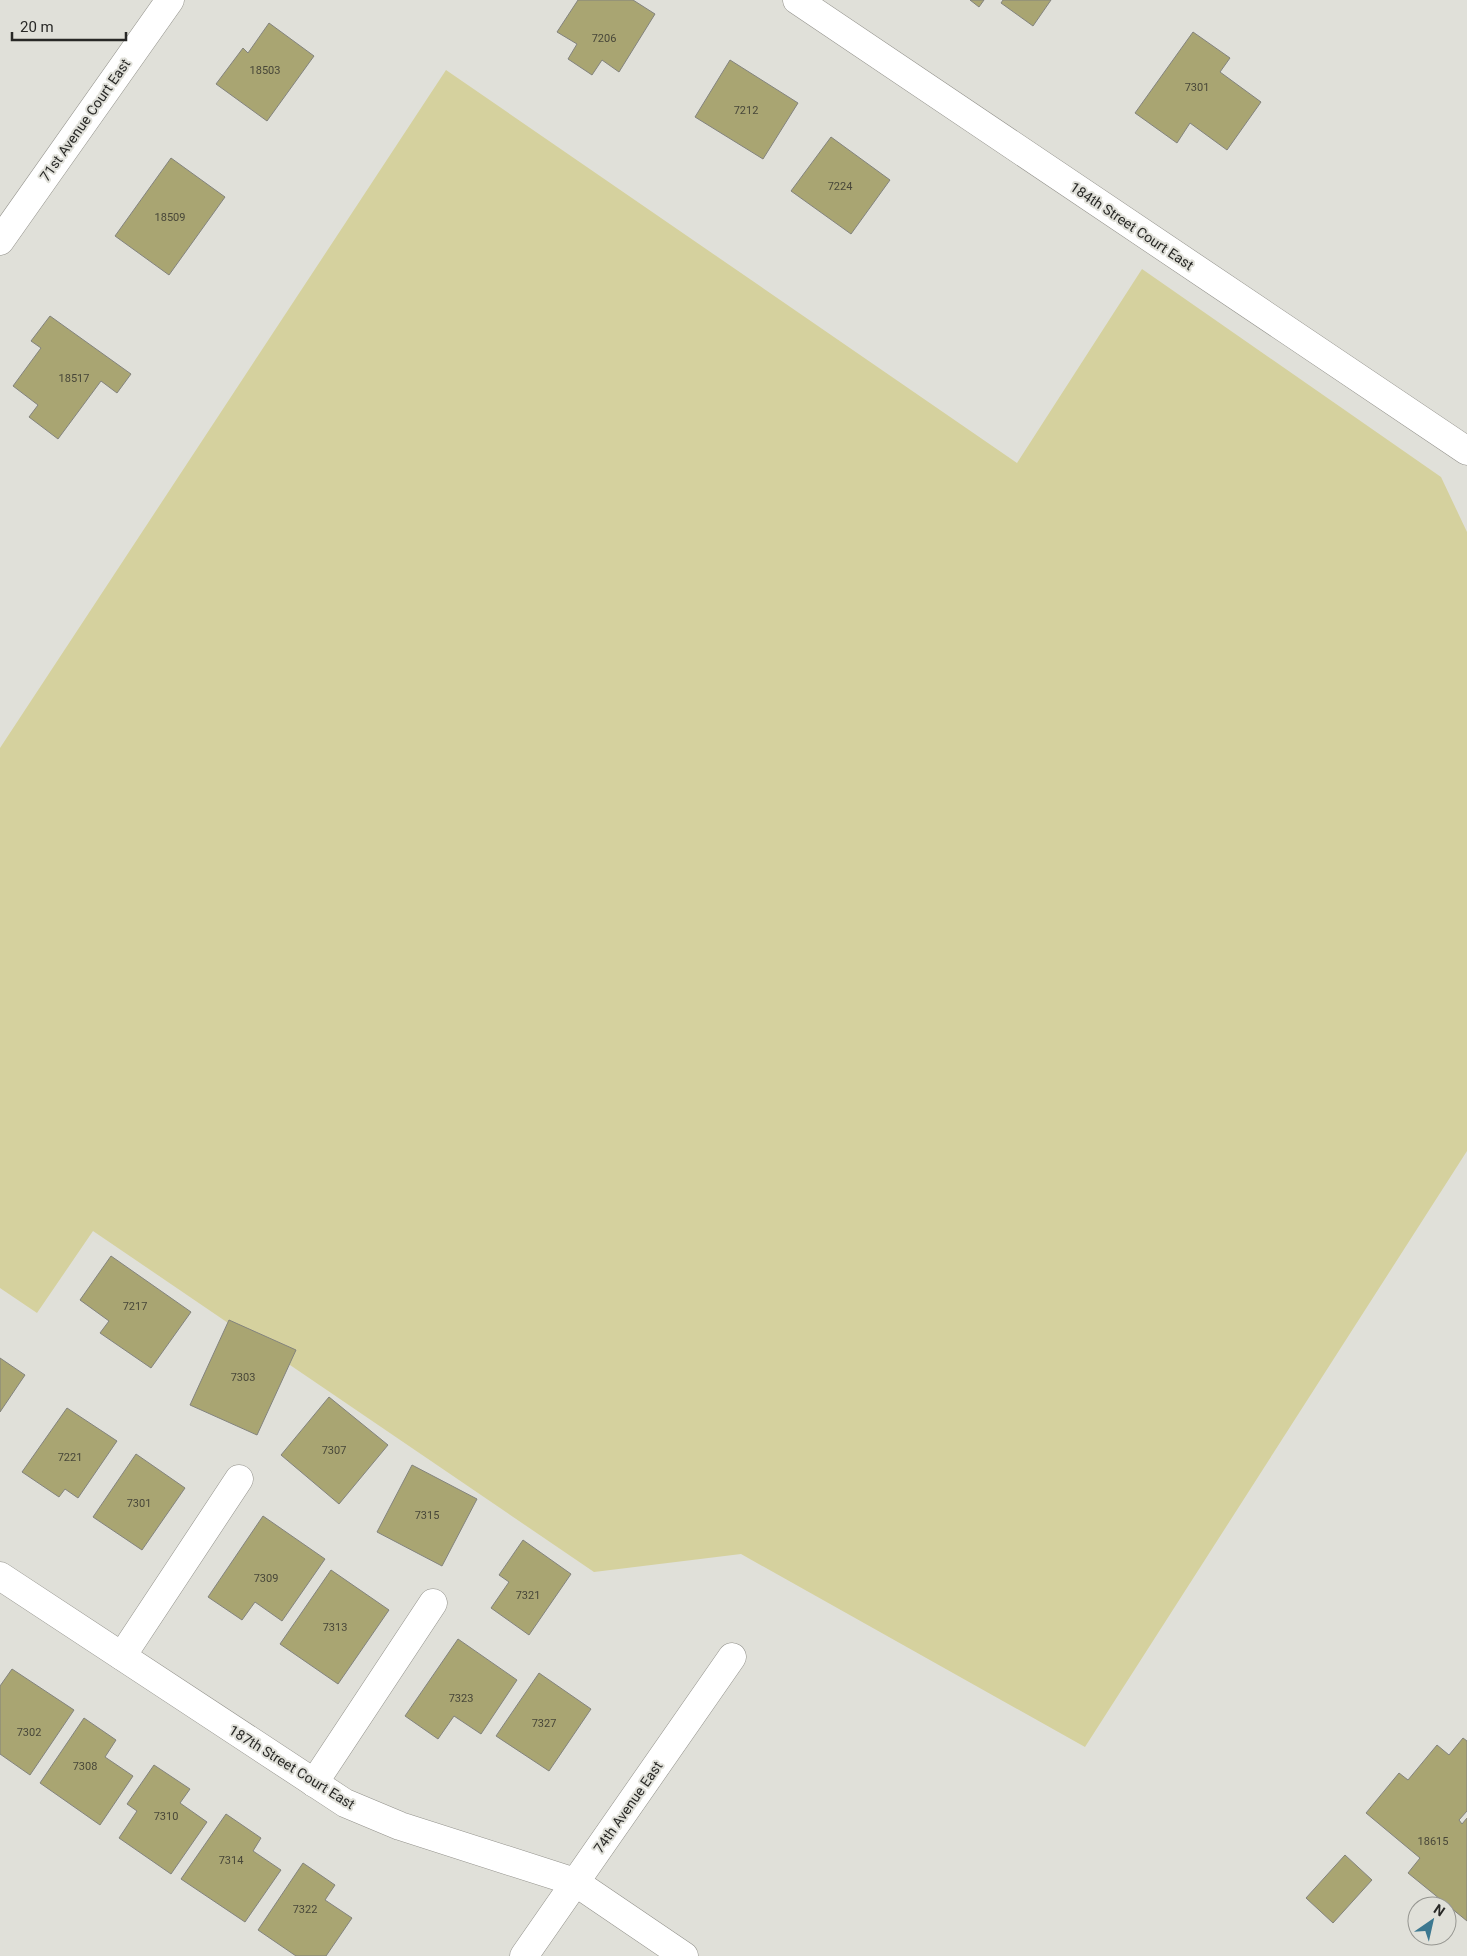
<svg xmlns="http://www.w3.org/2000/svg" width="1467" height="1956" font-family="Roboto,sans-serif">
<style>
.green{fill:#d5d19e}
.building{fill:#a9a572;stroke:#83837d}
.lines{fill:none;stroke-linecap:round;stroke-linejoin:round}
.minor-casing{stroke:#92918b;stroke-width:29}
.minor{stroke:#fff;stroke-width:28}
.labels{text-anchor:middle;dominant-baseline:central;stroke-width:4;stroke-linejoin:round;paint-order:stroke}
.number-label{font-size:11px;fill:#484739}
.street-label{font-size:14px;fill:#282826;stroke:#e0e0d9}
</style>
<rect width="100%" height="100%" fill="#e0e0d9"/>
<path class="green" d="M446,70L1017,463L1142,269L1441,477L1467,532V1151L1085,1747L741,1554L594,1572L93,1231L37,1313L0,1288V748Z"/>
<g class="building">
<path d="M578,0H633L655,14L619,72L602,60L592,75L568,59L577,44L557,32Z"/>
<path d="M970,0H984L979,7Z"/>
<path d="M1003,0H1051L1033,26L1001,3Z"/>
<path d="M269,23L314,56L267,121L216,84L243,48L248,53Z"/>
<path d="M1193,32L1230,58L1220,72L1261,102L1227,150L1190,123L1177,143L1135,113Z"/>
<path d="M730,60L798,103L763,159L695,117Z"/>
<path d="M831,137L890,180L851,234L791,191Z"/>
<path d="M171,158L225,197L169,275L115,236Z"/>
<path d="M50,316L131,374L117,393L101,381L58,439L29,417L38,405L13,386L41,348L31,341Z"/>
<path d="M111,1256L191,1312L151,1368L100,1333L109,1321L80,1300Z"/>
<path d="M229,1320L296,1350L257,1435L190,1405Z"/>
<path d="M0,1358L25,1375L0,1412Z"/>
<path d="M329,1397L388,1445L339,1504L281,1455Z"/>
<path d="M67,1408L117,1441L78,1498L65,1489L59,1497L22,1472Z"/>
<path d="M136,1454L185,1488L142,1550L93,1517Z"/>
<path d="M412,1465L477,1499L442,1566L377,1532Z"/>
<path d="M263,1516L325,1559L282,1621L255,1602L242,1620L208,1597Z"/>
<path d="M523,1540L571,1574L529,1635L491,1608L509,1582L499,1575Z"/>
<path d="M331,1570L389,1610L338,1684L280,1644Z"/>
<path d="M458,1639L517,1680L481,1734L454,1716L438,1739L405,1716Z"/>
<path d="M12,1669L74,1710L30,1775L0,1754V1686Z"/>
<path d="M539,1673L591,1709L549,1771L496,1736Z"/>
<path d="M84,1718L116,1740L105,1757L133,1776L100,1825L40,1783Z"/>
<path d="M1463,1738L1467,1741V1811L1459,1820L1462,1824L1467,1818V1921L1408,1873L1420,1858L1366,1813L1399,1773L1408,1780L1437,1745L1449,1755Z"/>
<path d="M154,1765L190,1789L180,1803L207,1822L171,1874L119,1838L137,1811L127,1804Z"/>
<path d="M226,1814L261,1838L253,1851L281,1870L245,1922L181,1879Z"/>
<path d="M1345,1855L1372,1880L1333,1923L1306,1898Z"/>
<path d="M303,1863L335,1885L325,1900L352,1918L326,1956H296L258,1930Z"/>
</g>
<g class="lines">
<defs>
<g id="minor">
<path d="M797,0L1467,451"/>
<path d="M0,241L170,0"/>
<path d="M0,1576L345,1803L400,1826L575,1882L684,1956"/>
<path d="M122,1656L239,1479"/>
<path d="M314,1783L433,1603"/>
<path d="M524,1956L732,1657"/>
</g>
</defs>
<use href="#minor" class="minor-casing"/>
<use href="#minor" class="minor"/>
</g>
<g class="labels">
<g class="number-label">
<text x="604" y="38">7206</text>
<text x="265" y="70">18503</text>
<text x="1197" y="87">7301</text>
<text x="746" y="110">7212</text>
<text x="840" y="186">7224</text>
<text x="170" y="217">18509</text>
<text x="74" y="378">18517</text>
<text x="135" y="1306">7217</text>
<text x="243" y="1377">7303</text>
<text x="334" y="1450">7307</text>
<text x="70" y="1457">7221</text>
<text x="139" y="1503">7301</text>
<text x="427" y="1515">7315</text>
<text x="266" y="1578">7309</text>
<text x="528" y="1595">7321</text>
<text x="335" y="1627">7313</text>
<text x="461" y="1698">7323</text>
<text x="544" y="1723">7327</text>
<text x="29" y="1732">7302</text>
<text x="85" y="1766">7308</text>
<text x="166" y="1816">7310</text>
<text x="1433" y="1841">18615</text>
<text x="231" y="1860">7314</text>
<text x="305" y="1909">7322</text>
</g>
<g class="street-label">
<text transform="translate(85 120) rotate(-55)">71st Avenue Court East</text>
<text transform="translate(1132 226) rotate(34)">184th Street Court East</text>
<text transform="translate(292 1767) rotate(32)">187th Street Court East</text>
<text transform="translate(628 1807) rotate(-55)">74th Avenue East</text>
</g>
</g>
<g transform="translate(1432 1921) rotate(34)"><circle r="24" fill="#e0e0d9" stroke="#969691"/>
<path d="M0-4L9 19L0 12L-9 19Z" fill="#3c7890"/>
<text y="-8" font-size="14" font-weight="bold" text-anchor="middle" fill="#282826">N</text>
</g>
<path d="M12 32v8h114v-8" fill="none" stroke="#282826" stroke-width="2.5"/>
<text x="20" y="32" font-size="15" fill="#282826" stroke="#e0e0d9" stroke-width="4" paint-order="stroke">20 m</text>
</svg>
